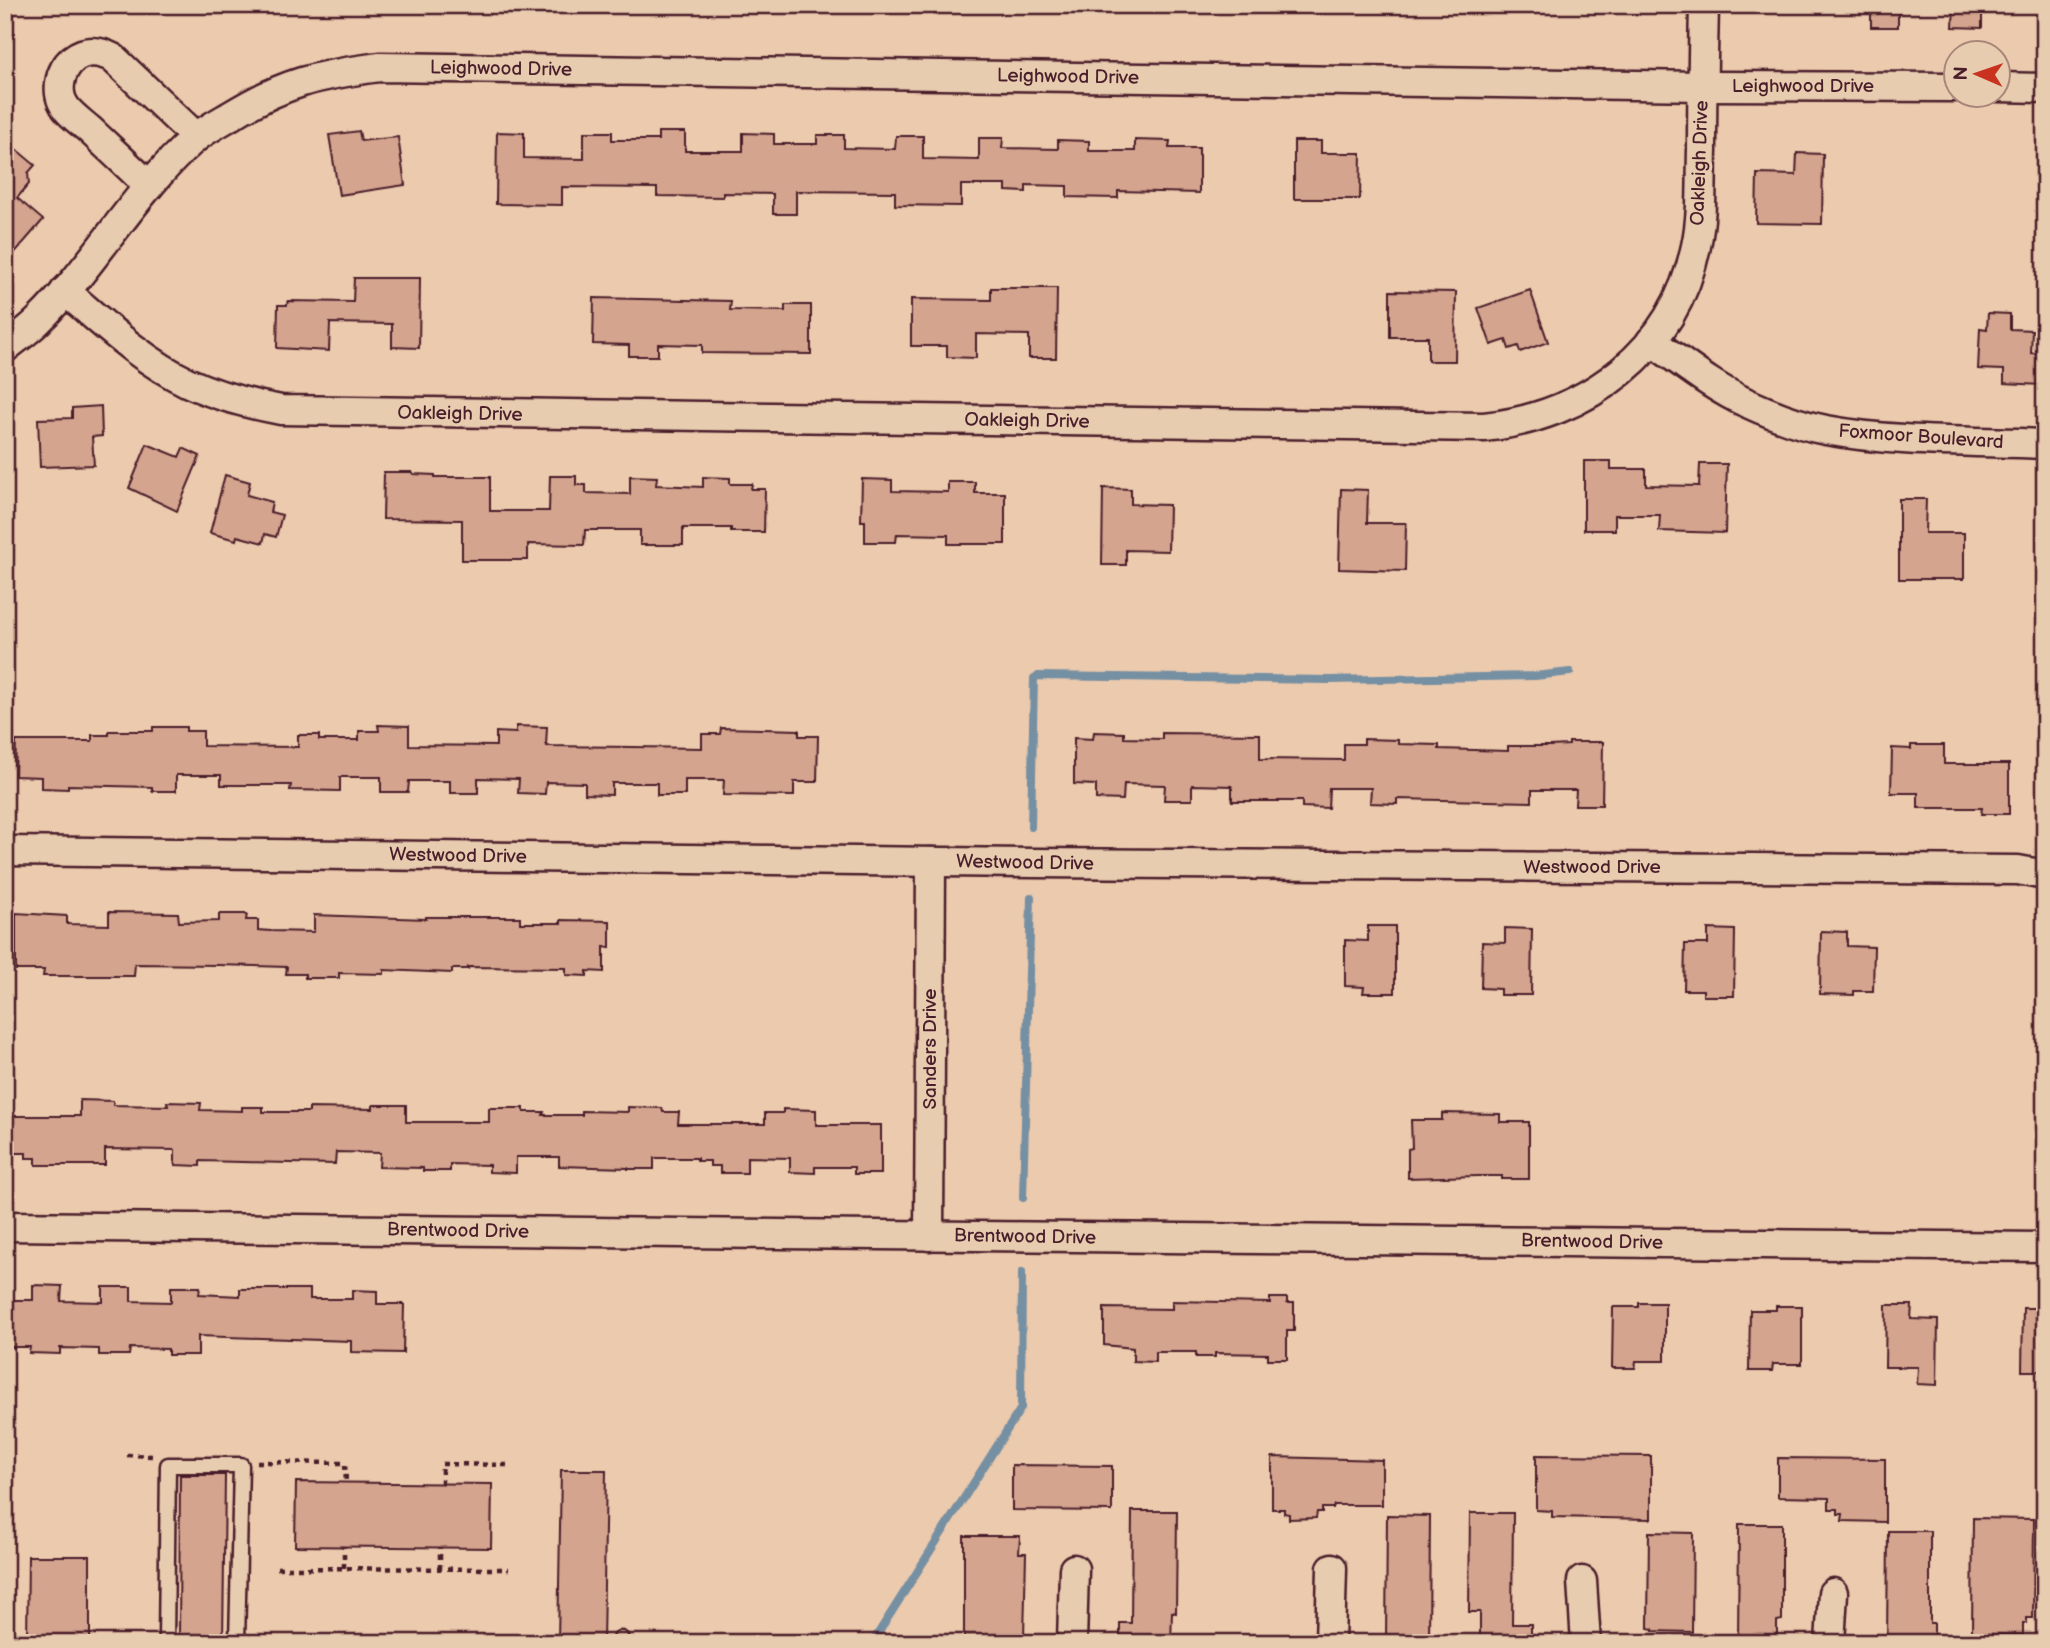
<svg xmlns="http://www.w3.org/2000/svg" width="2050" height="1648" font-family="'Balsamiq Sans',sans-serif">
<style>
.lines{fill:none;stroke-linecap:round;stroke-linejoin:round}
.stream{stroke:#758fa3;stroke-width:8}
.building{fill:#d4a48e;stroke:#4a1f2b;stroke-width:2}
.lane-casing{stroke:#4a1f2b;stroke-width:19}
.street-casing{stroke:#4a1f2b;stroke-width:33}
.path{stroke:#4a1f2b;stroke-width:4.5;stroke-dasharray:5 5;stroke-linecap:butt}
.lane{stroke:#e8ccaf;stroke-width:14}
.street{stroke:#e8ccaf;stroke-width:28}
.labels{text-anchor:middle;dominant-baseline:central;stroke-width:6;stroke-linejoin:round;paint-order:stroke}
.street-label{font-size:19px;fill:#4a1f2b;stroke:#e8ccaf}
</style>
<rect width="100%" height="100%" fill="#eccaad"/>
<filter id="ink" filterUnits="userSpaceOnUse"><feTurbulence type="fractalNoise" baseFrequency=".0143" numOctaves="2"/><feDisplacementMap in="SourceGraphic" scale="14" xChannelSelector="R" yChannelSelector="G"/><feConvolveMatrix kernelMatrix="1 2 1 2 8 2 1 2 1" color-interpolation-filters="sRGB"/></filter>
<g filter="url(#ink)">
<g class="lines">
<g class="stream">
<path d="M1031,827L1034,678L1038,676L1329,680L1535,676L1570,672"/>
<path d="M1023,1198L1031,897"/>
<path d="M872,1643L1021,1408L1022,1272"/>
</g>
</g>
<g class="building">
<rect x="1871" y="5" width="27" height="22"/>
<path d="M1954,5H1982V28L1953,27Z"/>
<path d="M359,131L361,141L398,137L405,185L339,195L329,135Z"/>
<path d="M497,132L524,133V158L584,159V132H612V140H658V132H685V151H743V133L774,134V144H817V135H844V148L895,149L896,136H923V159L979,160V138H1003L1002,148L1058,149V140L1089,141V151H1135V140L1170,141L1169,148H1199V193L1118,191V198L1067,197V186L1026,185V192L1006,191V185H961V206L895,205V192L796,191V214H773V194L723,193V197L657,196V188L562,187V205L496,204Z"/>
<path d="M5,140L35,165L28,173L29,184L17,198L43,220L5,264Z"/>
<path d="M1294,141H1321V153H1361L1360,199H1294Z"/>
<path d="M1797,153L1823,154L1822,224L1756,223L1757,174L1796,175Z"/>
<path d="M354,278H420L419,348L392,347V324L330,323L329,351L277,348L278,305H287L288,301L353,302Z"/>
<path d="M991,288H1057L1056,358H1029V335L976,334V358L947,357V346H911V299L991,300Z"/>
<path d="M1530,290L1548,342L1520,352L1518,346L1509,349L1506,340L1491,345L1478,308Z"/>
<path d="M1390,291L1456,292L1455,361H1428V337H1390Z"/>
<path d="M594,298L731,301L730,310L785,311V305H811V354L702,353V345L658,344V356H629V345L593,344Z"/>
<path d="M1988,313L2010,314V329L2032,330L2031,353L2043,354L2042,385L2004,383V370L1978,369L1980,328L1987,329Z"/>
<path d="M101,406L102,436L92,437L94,465L40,467L38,419L72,418V408Z"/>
<path d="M147,444L179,457L183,448L200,456L177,511L129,488Z"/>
<path d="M1584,461H1611V469H1646V485L1699,486L1700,464H1727L1725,533L1659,531L1660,515H1615V530H1584Z"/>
<path d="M384,472H412L413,474L435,475V477H490V511H549L550,476H576V485H586V493L630,494V476L657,477L656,485L703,487V477L730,478V484H752L751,489H765L764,532H731V528H683V545H640V530H585L584,545L528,544V560H462V520L383,519Z"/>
<path d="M225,475L250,482L247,495L272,502L270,512L282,515L276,537L265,534L263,543L237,536L236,540L210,533Z"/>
<path d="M862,479L892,480V491L948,492V482H975V493H1005V544H948V535L897,534L896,542H865V521H861Z"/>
<path d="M1103,488L1131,489V504L1169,505L1168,551L1126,550V565H1102Z"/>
<path d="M1341,489L1368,490L1367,523H1406L1405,571L1339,569Z"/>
<path d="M1899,499H1926L1925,533H1964V579H1899Z"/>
<path d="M378,725L409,726V745L496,746V732L516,733V726L547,727L546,746L632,747L702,748V734H720L721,728L799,730V736H818L817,782H794V796L723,795L724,780H685V795H657V783H612V795L585,794V783L546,782L545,794L518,793L519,779L478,778V793H450V781H409L408,792H381V777H340V791L290,790L291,785H221V775H176V791H152V787L68,785V789L41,788V777L15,776L16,741H92V735H109V731H153V727H186V731H203V746L298,747V735H319V740H359V731H379Z"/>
<path d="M1094,732L1124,733V738L1162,739V733L1260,734V759L1344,760V744H1364V739L1398,740V744L1439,745V749L1508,751V746H1549L1569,745V742H1603L1602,805H1575L1576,790H1532V802L1397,799V804L1370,803L1371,788H1329L1328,808L1302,807V801H1232V786L1192,785V800H1164L1165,785L1124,784L1123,800L1096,799V785L1074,784V738L1093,739Z"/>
<path d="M1911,745H1944V764H2009V814H1981L1982,808H1918V793H1891L1892,748L1911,749Z"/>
<path d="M109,912L178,913L179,922L219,921V914H247L246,920H258V930L271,931L314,932V915L426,919V917H520V923H561V920L610,921V948L604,947V972L587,971V976L566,975V968L468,967V969H452V973L384,970V974L339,973V978H305V974H286L287,967L218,965L135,964L134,976H43L44,970H16V913L67,916V924L109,925Z"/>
<path d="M1368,926H1395V993H1363L1364,987L1345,986V940L1368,941Z"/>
<path d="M1505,928L1532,929L1531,995H1500V989L1481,988L1482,942L1505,943Z"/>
<path d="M1708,929L1735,930L1734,996H1703V990H1684L1685,944H1708Z"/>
<path d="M1821,931L1847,932V946L1874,947L1873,991H1854V995L1820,994Z"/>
<path d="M80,1100L113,1101V1105L168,1106L167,1102L201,1103L200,1110L242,1111V1107H263V1112H309V1108L373,1109V1105H406V1122H489V1108H524V1112H544L543,1115H582V1111L628,1112V1107L662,1108L663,1112H679L678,1124H765V1113H783V1109L816,1110V1125H881V1174H854V1167H815V1173L790,1172V1158L747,1157V1173H720V1166H710V1161H697V1158H654V1169H628V1168L559,1166V1157H516V1173L489,1172V1165L450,1164V1171H423V1168L379,1167L380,1153L336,1152L335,1164L200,1161V1166L175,1165V1150L105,1149V1165H36V1158H26V1153H13V1116H80Z"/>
<path d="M1442,1113L1500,1114V1122H1529V1179H1502V1176H1478L1408,1178V1149L1412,1148L1411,1120H1442Z"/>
<path d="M33,1285L62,1286L61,1301L103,1302V1287H131V1301L171,1302V1287H200L199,1294L240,1296V1289H310V1299H352V1290L377,1291V1304H404L403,1353L351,1352V1341L198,1336V1355H168V1349L130,1348L129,1355H99V1349L60,1348V1354L29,1353L30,1347H10L11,1300H33Z"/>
<path d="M1270,1298H1287V1303H1294V1331H1287V1359H1268V1354L1215,1353V1357H1196V1352H1155V1362L1133,1361V1348L1104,1345V1308L1172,1309V1301L1270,1303Z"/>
<path d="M1639,1303H1665V1361H1636L1635,1368H1612L1613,1307H1639Z"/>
<path d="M1886,1305H1912L1911,1319L1938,1320L1937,1385L1917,1384L1918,1367H1885Z"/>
<path d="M1776,1306H1802V1364H1773L1772,1371H1749L1750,1310H1776Z"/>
<path d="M2023,1308H2045V1371H2022Z"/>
<path d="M1536,1455L1651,1456V1519L1552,1517V1511L1536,1510Z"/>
<path d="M1272,1457L1382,1460V1505H1334L1333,1508H1322V1512H1317L1316,1518L1289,1519V1514L1284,1513V1509H1272Z"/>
<path d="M1778,1458L1885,1459V1522L1842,1521L1843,1514H1838V1509H1829V1498L1778,1497Z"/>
<path d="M1012,1465L1112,1466V1511L1012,1510Z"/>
<path d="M561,1470H606L603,1643H558Z"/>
<path d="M180,1475H225L223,1643H179Z"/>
<path d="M296,1482L492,1484L491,1548L295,1546Z"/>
<path d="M1132,1511H1177L1176,1613L1172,1612L1171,1643H1120V1623H1131Z"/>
<path d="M1470,1513H1513L1512,1624H1531V1643H1480V1612H1469Z"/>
<path d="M1387,1515L1430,1516L1429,1643H1386Z"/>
<path d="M1973,1518L2034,1519L2033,1618H2027V1623H2023V1635L1972,1634Z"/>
<path d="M1739,1524H1782V1620L1777,1621V1643H1738Z"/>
<path d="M1888,1531H1930V1623H1934V1643H1887Z"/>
<path d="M1649,1532L1693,1533L1692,1632L1653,1631V1629L1648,1628Z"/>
<path d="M964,1536H1020L1019,1553H1026L1024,1638L1018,1637L1017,1642L964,1643Z"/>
<path d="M28,1556H90V1643H27Z"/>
</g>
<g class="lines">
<defs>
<g id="lane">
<path d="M166,1643L168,1465H241L237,1643"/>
<path d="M619,1643L621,1639"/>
</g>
<g id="street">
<path d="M1997,87L2045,88"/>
<path d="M149,186C130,167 110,149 90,130C82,123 72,116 66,108C55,93 59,71 73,59C86,49 100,51 113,58L196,137"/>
<path d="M65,291C103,323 141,360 187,382C217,396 249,404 281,410L1484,427C1587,416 1675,351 1696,246C1703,214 1701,182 1702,150C1702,102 1703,53 1704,5"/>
<path d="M1651,341C1682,362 1712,387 1745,402C1771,414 1798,425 1826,430C1896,443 1973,441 2045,444"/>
<path d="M5,348C16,339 28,331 38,321C95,265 134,192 194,139C205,130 218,123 230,116C283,83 318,75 380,67L1703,86L1955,87"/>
<path d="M5,851L1035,863L2018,870L2045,875"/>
<path d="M5,1226L2045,1247"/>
<path d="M929,1236L931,862"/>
<path d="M1582,1581L1586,1643"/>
<path d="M1072,1643L1074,1569"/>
<path d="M1330,1643L1332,1568"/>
<path d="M1830,1643L1833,1593"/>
</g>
</defs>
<use href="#lane" class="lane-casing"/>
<use href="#street" class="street-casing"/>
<g class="path">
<path d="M127,1455L154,1456"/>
<path d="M257,1462L345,1463L346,1483"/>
<path d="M442,1484V1464L510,1465"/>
<path d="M277,1568L509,1569"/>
<path d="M344,1568V1547"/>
<path d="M440,1569V1548"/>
</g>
<use href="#lane" class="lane"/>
<use href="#street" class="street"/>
</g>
</g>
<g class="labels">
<g class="street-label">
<text transform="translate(501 69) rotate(1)">Leighwood Drive</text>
<text transform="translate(1068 77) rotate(1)">Leighwood Drive</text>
<text x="1803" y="86">Leighwood Drive</text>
<text transform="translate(1700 163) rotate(-88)">Oakleigh Drive</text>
<text transform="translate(460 414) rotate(1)">Oakleigh Drive</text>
<text transform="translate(1027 421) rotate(1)">Oakleigh Drive</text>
<text transform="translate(1921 437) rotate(4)">Foxmoor Boulevard</text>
<text transform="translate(458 856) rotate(1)">Westwood Drive</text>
<text transform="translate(1025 863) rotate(1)">Westwood Drive</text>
<text x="1592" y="867">Westwood Drive</text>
<text transform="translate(930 1049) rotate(-90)">Sanders Drive</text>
<text transform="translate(458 1231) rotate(1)">Brentwood Drive</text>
<text transform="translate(1025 1237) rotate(1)">Brentwood Drive</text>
<text transform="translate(1592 1242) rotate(1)">Brentwood Drive</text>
</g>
</g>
<rect width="2050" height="1648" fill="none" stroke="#e8ccaf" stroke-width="28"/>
<rect x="14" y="14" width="2022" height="1620" fill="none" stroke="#4a1f2b" stroke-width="2.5" filter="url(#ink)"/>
<g transform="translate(1977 74) rotate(272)"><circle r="33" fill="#e8ccaf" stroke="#a9877a" stroke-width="2"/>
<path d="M0-5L12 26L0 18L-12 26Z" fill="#c8321e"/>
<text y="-10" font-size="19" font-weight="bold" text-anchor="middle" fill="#4a1f2b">N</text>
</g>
</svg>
